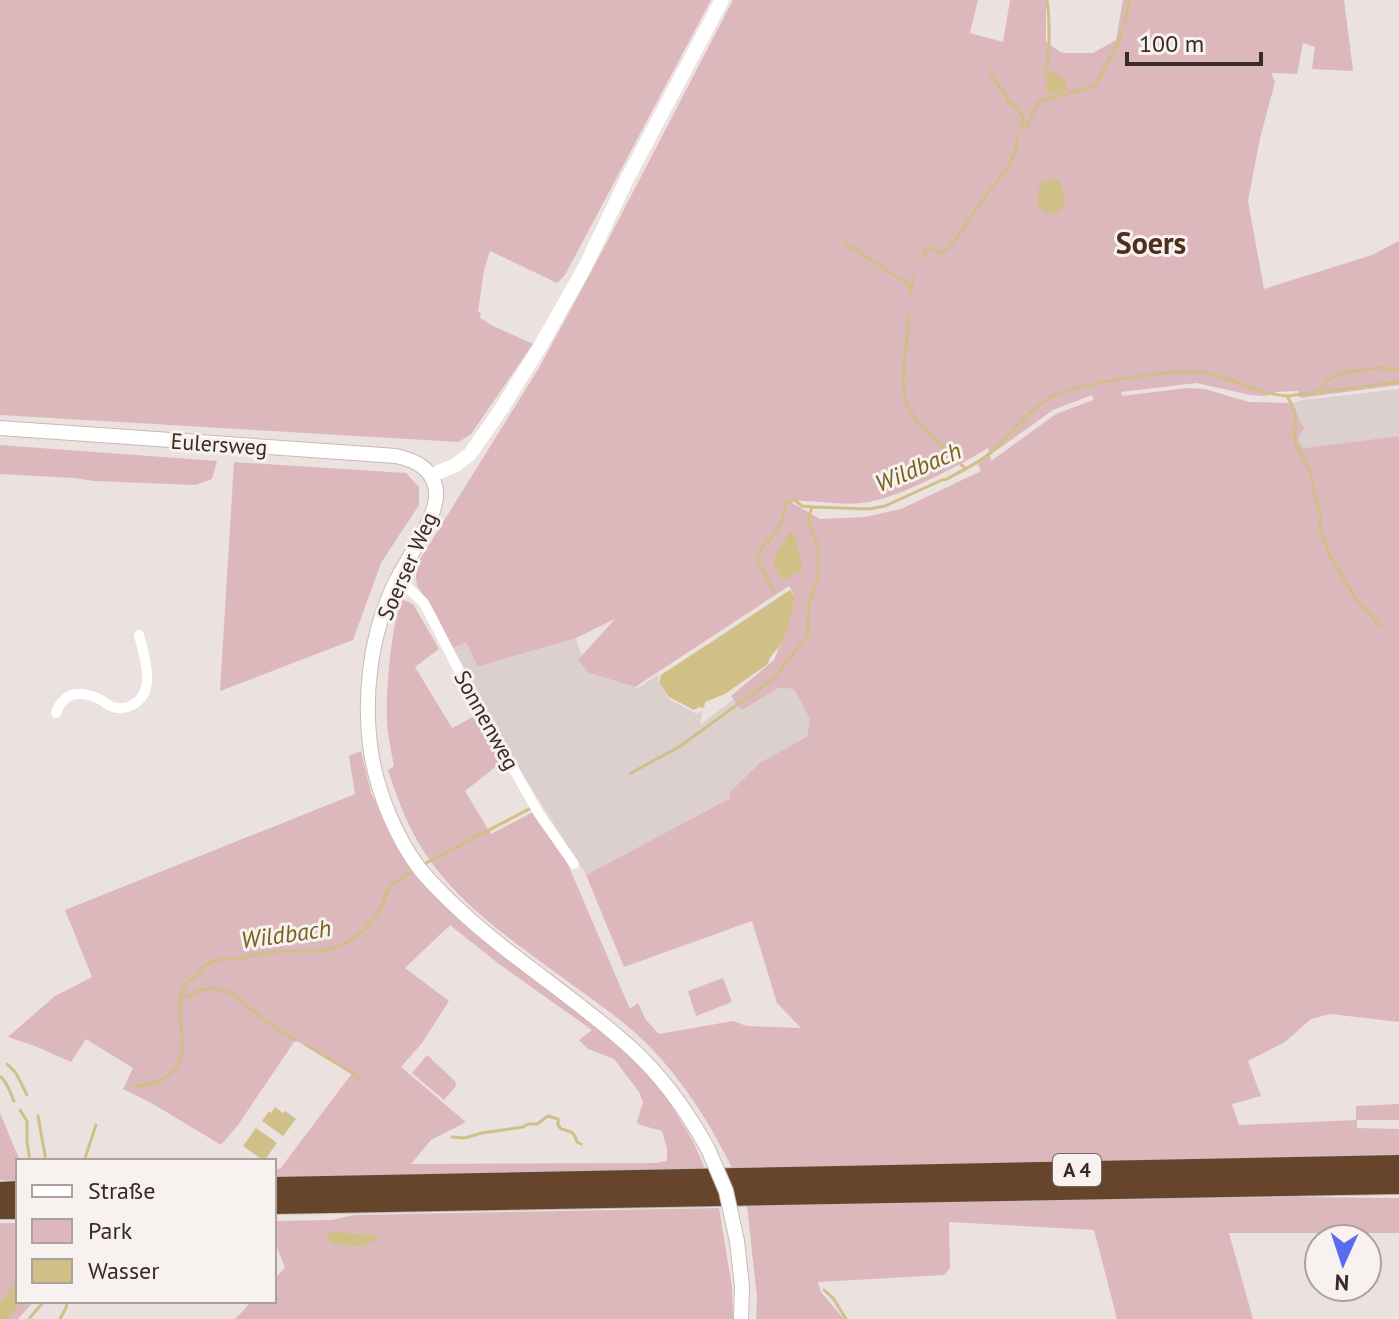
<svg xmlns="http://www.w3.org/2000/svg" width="1399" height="1319" font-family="'PT Sans',sans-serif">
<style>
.built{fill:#dbd0ce}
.green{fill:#dcb8bc;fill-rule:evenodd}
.water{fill:#d0c087}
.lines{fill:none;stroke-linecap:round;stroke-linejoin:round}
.stream{stroke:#d0c087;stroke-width:3}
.river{stroke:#d0c087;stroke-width:16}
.secondary-casing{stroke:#cab9b3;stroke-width:16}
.motorway-casing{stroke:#c4bfbc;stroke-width:22}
.minor{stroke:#fff;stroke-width:10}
.tertiary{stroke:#fff;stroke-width:14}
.secondary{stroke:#fff;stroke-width:14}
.motorway{stroke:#67452d;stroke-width:20}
.secondary-bridge-casing{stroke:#cab9b3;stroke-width:16;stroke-linecap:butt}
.secondary-bridge{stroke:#fff;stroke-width:14}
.labels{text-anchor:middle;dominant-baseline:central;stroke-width:6;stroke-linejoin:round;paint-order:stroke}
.shield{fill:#f7f1f0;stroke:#73665f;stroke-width:2}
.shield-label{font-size:20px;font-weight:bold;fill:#3b2a21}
.street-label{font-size:22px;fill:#3b2a21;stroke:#f7f1f0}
.water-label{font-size:24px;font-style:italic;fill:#76631b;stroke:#f7f1f0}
.district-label{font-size:30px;font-weight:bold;fill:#4d2f1d;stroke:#f7f1f0}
</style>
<rect width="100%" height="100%" fill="#ebe2e0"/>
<g class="built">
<path d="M1399,389V436L1302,448L1298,440L1302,431L1305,429L1298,417L1293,403L1303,400Z"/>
<path d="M576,638L581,654L585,653L589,673L638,688L659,674L658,682L670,700L697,714L703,710L700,725L769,672L778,688L794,689L811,719L807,738L761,762L731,797L586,875L511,756L453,648L466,642L479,667Z"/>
</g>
<g class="green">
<path d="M0,0H711L565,275L557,283L490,251L484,270L478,312L481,313L480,318L493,326L533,344L471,434L459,442L0,415Z"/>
<path d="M733,0H978L970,33L1003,42L1010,0H1046V42L1062,53H1093L1116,40L1123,0H1344L1353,71L1312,69L1315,47L1303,43L1297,74L1271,73L1275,82L1260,138L1248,201L1264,289L1372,255L1399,241V385L1300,398L1298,391L1277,392L1265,396L1250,395L1196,383L1121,392L1122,396L1187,388L1205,389L1249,402L1292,403L1298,417L1305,429L1302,431L1298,440L1303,448L1399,436V1022L1330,1014L1311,1019L1285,1042L1248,1061L1261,1096L1232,1104L1239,1125L1356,1120V1106L1399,1104V1120H1357V1128L1399,1129V1154L732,1168C710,1124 685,1083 650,1047C628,1024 600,1005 574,986C519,945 453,903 418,842C405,819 396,795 388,770L394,766C391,750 387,733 387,717C386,693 391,619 403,600L413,604L439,649L415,667L452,728L478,714L503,761L465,791L491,834L533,812L567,862L630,1009L638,1003L646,1020L659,1034L733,1021L747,1026L801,1028L777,1003L752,921L624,967L586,875L730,798V792L761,762L807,737L810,719L794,689L778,688L742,710L731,696L774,660L787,628L793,609L795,597L789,586L635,687L589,673L578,660L615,619L576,638L478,667L466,642L453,648L433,609L417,586L416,576L417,564L539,368L606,244ZM1092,395L1093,400L1056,414L991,461L990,455L1053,410ZM988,448L990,455L978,464L981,471L901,509L865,517L820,519L789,501C814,499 843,507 869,502C905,495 956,467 988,448Z"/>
<path d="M0,445L217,461L212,479L195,485L94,481L75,478L0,474Z"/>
<path d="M234,462L406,473L419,487V505L381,563L353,640L220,691Z"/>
<path d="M361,751L371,793L402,856L412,872L454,916L505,958L567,1003L623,1049L644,1069L670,1103L693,1141L705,1169L274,1176V1170L280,1169L353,1072L297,1041L294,1042L238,1125L221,1145L153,1104L123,1089L133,1068L86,1039L71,1062L35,1046L8,1037L55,996L92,977L65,910L355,794L349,756ZM450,925L499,964L592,1030L579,1040L588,1049L614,1059L639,1092L643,1102L637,1122L640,1125L662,1131L667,1149V1161L656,1163L411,1164L431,1140L466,1122L401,1067L422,1043L449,1001L405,968Z"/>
<path d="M723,978L732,1002L696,1016L688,991Z"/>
<path d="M427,1055L455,1081L456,1086L444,1100L412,1073Z"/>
<path d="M0,1113L20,1161H18V1180H0Z"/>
<path d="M1293,1197L1399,1198V1233H1229L1253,1319H1117L1094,1230L949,1222L950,1268L944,1275L818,1282L821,1292L844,1319H756L757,1297L747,1206Z"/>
<path d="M719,1208L732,1287L733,1319H235L252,1301H274V1279L285,1268L274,1240V1221L331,1220L354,1215Z"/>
<path d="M0,1223H18V1301H34L18,1319H0Z"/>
</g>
<g class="water">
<path d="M1056,71L1059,77L1064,79L1067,88L1064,91L1050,95L1045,87L1048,81V75Z"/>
<path d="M1050,179L1061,181L1060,184C1077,211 1042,226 1037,201C1036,195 1039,188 1041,182Z"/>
<path d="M791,532L795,535L802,565L800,571L785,579L781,577L773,563C775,552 785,544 788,533Z"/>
<path d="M790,590L795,597C792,614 788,633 778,648C773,654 769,657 768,664L725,694L705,702L704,708L699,707L694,710L669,697L659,683L661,675Z"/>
<path d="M275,1107L283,1113L285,1111L296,1119L283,1136L262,1121L269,1111L271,1113Z"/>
<path d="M256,1128L277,1143L264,1161L243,1146Z"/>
<path d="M337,1232L378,1236L377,1240L369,1242L365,1247L332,1244L327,1236L329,1233Z"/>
</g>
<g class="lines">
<g class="stream">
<path d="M1047,0C1050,19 1050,58 1045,75L1048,78"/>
<path d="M1124,23L1130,0"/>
<path d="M989,72C994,83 1006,90 1008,101L1016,107L1024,119L1022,126"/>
<path d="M1019,129L1020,126H1027L1038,102L1096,85L1118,43L1122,30"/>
<path d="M844,242L911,286"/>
<path d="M922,259L925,251L932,248L942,254L955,240L992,187L1007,170L1015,152L1018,135"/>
<path d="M910,293L913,276"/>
<path d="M909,317L903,379L904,392L907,406L920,426L966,469"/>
<path d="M1317,392L1333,376L1340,373L1384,367L1391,370L1399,369"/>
<path d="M1288,398C1293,406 1299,419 1294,427L1295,442L1310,470L1317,505L1321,515L1320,528L1331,558L1356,599L1380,626"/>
<path d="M775,593L759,564L757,558L760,554V549C768,543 778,531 781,522C784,516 783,509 787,502L794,500L802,506L812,507"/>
<path d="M631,773L679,747L774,678L808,635L809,602L818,577V547L808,519L812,507L869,509L885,506L942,480L947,479C959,472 973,466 985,457C1006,441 1021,417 1043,402C1068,384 1167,369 1199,372C1230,375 1257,394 1287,396L1399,382"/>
<path d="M424,864L531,808"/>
<path d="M183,997C192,996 196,990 205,989C228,985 244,1003 259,1016C270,1026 284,1032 296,1040"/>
<path d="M306,1045L362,1079"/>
<path d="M7,1064L16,1073L27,1095"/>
<path d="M1,1077C8,1083 10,1093 14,1101"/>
<path d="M134,1087C143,1085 157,1084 164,1079C201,1054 168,1017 184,987C188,980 193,979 197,974C202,968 204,965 211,962C220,958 232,960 242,958C248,957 252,954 259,953L261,955C290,945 320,959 347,942C362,934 374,920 382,906C385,900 385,894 389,888C395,881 406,876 414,870"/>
<path d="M20,1110L27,1121V1142L30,1161"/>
<path d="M38,1116L46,1161"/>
<path d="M452,1137L465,1138L482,1133L523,1127L528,1124H537L548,1116L558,1119V1125L561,1129C570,1131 574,1131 577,1142L581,1144"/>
<path d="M84,1161L96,1125"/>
<path d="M824,1290L833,1298L846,1319"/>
<path d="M29,1319L44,1301"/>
<path d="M60,1319L66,1308L67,1301"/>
</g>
<path class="river" d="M0,1316L18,1293"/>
<defs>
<g id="secondary">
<path d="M0,428L396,456C416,460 435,470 436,493C438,516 407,559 396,581C370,634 362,699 372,758C379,796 396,837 419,868C429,881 441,892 452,903C508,957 574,996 631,1048C663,1077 687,1111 708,1149"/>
<path d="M737,1241L742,1286L741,1319"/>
</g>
<g id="motorway">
<path d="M274,1187L1399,1165"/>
<path d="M0,1192L18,1191"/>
<path d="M274,1204L1399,1184"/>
<path d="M0,1209H18"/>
</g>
</defs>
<use href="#secondary" class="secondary-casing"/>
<use href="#motorway" class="motorway-casing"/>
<g class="minor">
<path d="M396,582L406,586L424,603L467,686L539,814L574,864"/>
<path d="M56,713C63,693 78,690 97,698C103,700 108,706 113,707C118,709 127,708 132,705C158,692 144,656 139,635"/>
</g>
<path class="tertiary" d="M432,475L456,465L470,454L500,411L541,345L585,267L626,181L722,0"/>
<use href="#secondary" class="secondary"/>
<use href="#motorway" class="motorway"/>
<defs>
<path id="secondary-bridge" d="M708,1149L726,1191L737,1241"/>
</defs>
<use href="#secondary-bridge" class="secondary-bridge-casing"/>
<use href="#secondary-bridge" class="secondary-bridge"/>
</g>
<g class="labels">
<rect class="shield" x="1053" y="1154" width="48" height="32" rx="6"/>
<g class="shield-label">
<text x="1077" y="1170">A 4</text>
</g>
<g class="street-label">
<text transform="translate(219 444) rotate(4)">Eulersweg</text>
<text transform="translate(407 566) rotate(-66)">Soerser Weg</text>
<text transform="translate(487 720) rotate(61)">Sonnenweg</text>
</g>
<g class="water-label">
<text transform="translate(918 467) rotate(-23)">Wildbach</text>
<text transform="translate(286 934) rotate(-8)">Wildbach</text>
</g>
<g class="district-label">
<text x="1151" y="242">Soers</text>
</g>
</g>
<rect x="16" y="1159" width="260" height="144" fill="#f7f1f0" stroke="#aca19d" stroke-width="2"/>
<rect x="32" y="1185" width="40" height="12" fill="#ffffff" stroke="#aca19d" stroke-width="2"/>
<text x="88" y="1199" font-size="24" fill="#3b2a21">Straße</text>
<rect x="32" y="1219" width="40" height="24" fill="#dcb8bc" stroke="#aca19d" stroke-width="2"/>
<text x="88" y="1239" font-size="24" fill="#3b2a21">Park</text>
<rect x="32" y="1259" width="40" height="24" fill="#d0c087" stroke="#aca19d" stroke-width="2"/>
<text x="88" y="1279" font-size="24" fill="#3b2a21">Wasser</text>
<g transform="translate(1343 1263) rotate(183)"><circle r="38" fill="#f7f1f0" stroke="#aca19d" stroke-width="2"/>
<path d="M0-6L14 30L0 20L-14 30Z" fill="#576cf1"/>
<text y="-12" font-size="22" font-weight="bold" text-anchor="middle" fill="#3b2a21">N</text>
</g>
<path d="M1127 52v12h134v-12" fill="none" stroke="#3b2a21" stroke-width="4"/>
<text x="1139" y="52" font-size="24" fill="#3b2a21" stroke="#f7f1f0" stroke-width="6" paint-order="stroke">100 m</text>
</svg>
